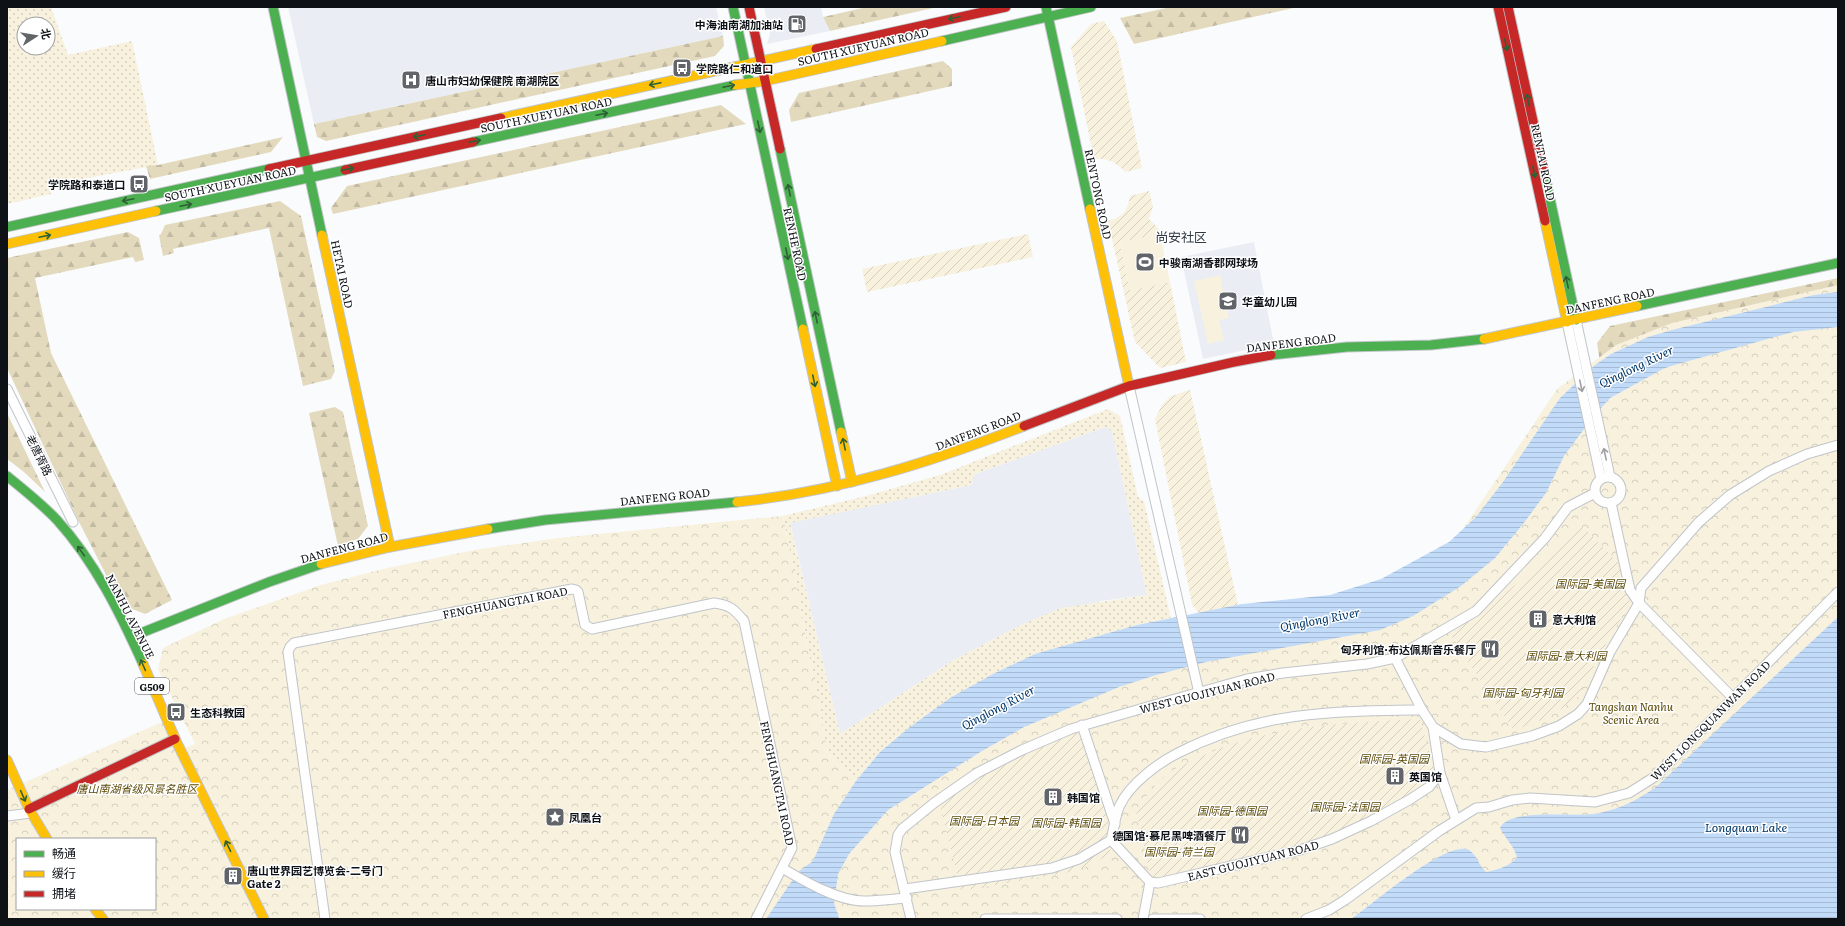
<svg xmlns="http://www.w3.org/2000/svg" width="1845" height="926" font-family="Literata,'Noto Sans SC',serif">
<style>
.built{fill:#eaeef4}
.grass{fill:url(#grass-dots);fill-rule:evenodd}
.forest{fill:url(#forest-firs)}
.park{fill:url(#park-crowns);fill-rule:evenodd}
.garden{fill:url(#garden-furrows)}
.pitch{fill:#f7f1de}
.water{fill:url(#water-rules)}
.lines{fill:none;stroke-linecap:round;stroke-linejoin:round}
.street-casing{stroke:#c1c5c8;stroke-width:11}
.fast-casing{stroke:#c1c5c8;stroke-width:11}
.slow-casing{stroke:#c1c5c8;stroke-width:11}
.jam-casing{stroke:#c1c5c8;stroke-width:11}
.street{stroke:#fefeff;stroke-width:9}
.fast{stroke:#4caf50;stroke-width:9}
.slow{stroke:#ffc107;stroke-width:9}
.jam{stroke:#c62828;stroke-width:9}
.oneway{stroke:#2d6034}
.oneway2{stroke:#9ea0a2}
.labels{text-anchor:middle;dominant-baseline:central;stroke-width:3;stroke-linejoin:round;paint-order:stroke}
.shield{fill:#fff;stroke:#56595d;stroke-width:1}
.shield-label{font-size:10px;font-weight:bold;fill:#0e1217}
.poi-label{font-size:11px;font-weight:bold;fill:#0e1217;stroke:#fff;text-anchor:start}
.street-label{font-size:11px;fill:#0e1217;stroke:#fff}
.park-label{font-size:11px;font-style:italic;fill:#5c4b09;stroke:#fff}
.water-label{font-size:12px;font-style:italic;fill:#013769;stroke:#fff}
.quarter-label{font-size:13px;fill:#303a45;stroke:#fff}
</style>
<defs>
<pattern id="grass-dots" width="8" height="8" patternUnits="userSpaceOnUse"><rect width="8" height="8" fill="#f7f1de"/><path d="M2 2h.1M6 6h.1" fill="none" stroke="#d3cebe" stroke-width="1.8" stroke-linecap="round"/></pattern>
<pattern id="forest-firs" width="22" height="20" patternUnits="userSpaceOnUse"><rect width="22" height="20" fill="#e3dabe"/><path d="M5 1l3.5 6h-7zM16 11l3.5 6h-7z" fill="#c2baa3"/></pattern>
<pattern id="park-crowns" width="20" height="18" patternUnits="userSpaceOnUse"><rect width="20" height="18" fill="#f7f1de"/><path d="M2 6a3 3 0 1 1 6 0M12 15a3 3 0 1 1 6 0" fill="none" stroke="#d3cebe"/></pattern>
<pattern id="garden-furrows" width="10" height="10" patternUnits="userSpaceOnUse"><rect width="10" height="10" fill="#f7f1de"/><path d="M-1 1l2-2M0 10L10 0M9 11l2-2" fill="none" stroke="#d3cebe"/></pattern>
<pattern id="water-rules" width="6" height="5" patternUnits="userSpaceOnUse"><rect width="6" height="5" fill="#c1dbf9"/><path d="M0 2.5h6" fill="none" stroke="#a5bbd5"/></pattern>
</defs>
<rect width="100%" height="100%" fill="#fafbfd"/>
<g class="built">
<path d="M288,7H716L723,36L314,124Z"/>
<path d="M764,7H821L823,17L830,31L767,44L770,34Z"/>
<path d="M1254,242L1274,344L1203,359L1181,257Z"/>
<path d="M1105,427L1112,431L1147,595L1101,601L1021,625L952,661L840,734L790,522L971,485L975,474Z"/>
</g>
<g class="grass">
<path d="M7,7H51L68,55L132,41L158,165L49,185L51,194L7,204ZM24,24H48V48H24Z"/>
<path d="M1108,409L1120,416L1138,497L1144,501L1171,618L1137,625L1035,654L993,674L880,752L856,781L828,754L783,516L866,496L940,475ZM1105,427L1112,431L1147,595L1061,608L1021,625L952,661L840,734L790,523L971,485L975,474Z"/>
</g>
<g class="forest">
<path d="M867,7H938L830,31L823,17Z"/>
<path d="M1171,7H1298L1134,44L1120,18Z"/>
<path d="M723,36L724,46L715,56L326,141L317,137L314,124Z"/>
<path d="M943,61L952,69V86L791,122L789,110L799,93Z"/>
<path d="M721,105L746,124L333,214L331,208L347,186Z"/>
<path d="M283,137L271,152L150,179L146,166L158,165Z"/>
<path d="M280,201L301,216L335,371L331,379L303,386L269,228L173,249L174,253L163,256L159,235L161,234L165,225Z"/>
<path d="M128,232L139,238L144,260L135,262L133,257L35,278L51,353L172,600L145,614L127,607L119,600L80,524L7,368V258Z"/>
<path d="M1838,278V292L1600,362L1597,343L1610,326Z"/>
<path d="M335,407L343,412L368,526L358,539L338,546L309,413Z"/>
<path d="M7,413L45,492L24,472L7,459Z"/>
</g>
<path class="park" d="M1838,285V919H7V790L162,722L177,751L195,744L158,669L163,648L224,619L321,585L383,569L474,550L558,538L783,516L828,754L856,781L1341,604L1449,550L1557,389L1616,345L1672,323ZM17,839H155V909H17Z"/>
<g class="garden">
<path d="M1104,21L1117,41L1142,168L1125,172C1116,162 1108,158 1094,159L1071,47L1091,24Z"/>
<path d="M1149,191L1153,206L1149,219L1158,228L1160,234L1120,243L1130,290L1170,282L1186,362L1160,368L1135,342L1108,221C1124,216 1127,212 1130,196Z"/>
<path d="M1028,234L1033,257L867,292L862,269Z"/>
<path d="M1190,390L1238,605L1199,614L1192,604L1155,419C1165,398 1166,397 1190,390Z"/>
<path d="M1580,524L1623,568L1630,603L1600,654L1577,698L1552,715L1532,724L1514,730L1450,634L1494,603L1534,569Z"/>
<path d="M1420,719L1436,777L1366,829L1276,862L1193,883L1167,887L1153,886L1136,811C1145,798 1155,784 1167,774C1175,768 1185,764 1194,760C1264,725 1344,723 1420,719Z"/>
<path d="M1088,729L1110,825V854L1086,867L1070,872L961,891L940,804L976,776L1022,752Z"/>
</g>
<g class="pitch">
<path d="M1160,234L1170,282L1130,291L1120,242Z"/>
<path d="M1220,275L1229,318L1219,320L1224,340L1208,344L1194,281Z"/>
</g>
<g class="water">
<path d="M1838,292V327L1793,332L1671,366L1663,369L1610,398L1593,417L1564,456L1546,493L1523,524L1495,558L1461,586L1413,616L1380,630L1206,662L1156,675L1119,687L1024,727L982,751L888,810L849,854L838,874L834,903L839,918L844,919H766L798,872L813,861L834,814L856,781L880,752L910,727L950,698L993,674L1035,654L1137,625L1242,604L1330,595L1381,579L1449,542L1476,517L1503,482L1560,398L1595,365L1611,354L1648,337L1672,330L1814,295Z"/>
<path d="M1838,617V919H1351C1372,905 1447,839 1469,850C1477,855 1479,866 1486,872C1497,870 1511,866 1517,857C1514,846 1505,838 1500,828C1509,808 1574,817 1594,814C1618,810 1636,801 1656,787Z"/>
</g>
<g class="lines">
<defs>
<g id="street">
<path d="M1576,320L1610,477"/>
<path d="M1567,322L1601,479"/>
<path d="M1129,386L1199,693"/>
<path d="M7,389L73,522"/>
<circle cx="1608" cy="490" r="13"/>
<path d="M1611,503L1630,590L1639,603L1733,698"/>
<path d="M1395,658L1422,710L1433,727L1461,744L1486,747L1532,736L1559,726L1578,714L1587,704L1610,652L1639,603L1641,588L1699,522L1730,495L1769,471L1807,454L1838,445"/>
<path d="M1082,725L1115,824"/>
<path d="M1433,727L1440,773L1456,820"/>
<path d="M7,816L31,813"/>
<path d="M1111,840L1150,882L1158,883L1300,850L1332,839L1371,821L1409,800L1429,787L1440,773"/>
<path d="M782,868C804,881 838,901 864,901C878,901 893,899 907,898"/>
<path d="M905,889L1052,868L1079,859L1111,840C1114,829 1115,815 1120,805C1130,784 1158,763 1178,753C1259,711 1333,711 1422,710"/>
<path d="M325,919L288,652L290,647L294,643L572,589L576,590L578,592L585,625L592,629L714,603C730,605 734,609 744,621L792,848L756,919"/>
<path d="M911,919L895,852L898,835L902,829L934,803L977,773L1022,750L1071,729L1168,701L1247,679L1283,673L1367,664L1395,658L1476,611L1545,538L1568,507L1595,493"/>
<path d="M985,919H1117"/>
<path d="M1143,919L1150,882"/>
<path d="M1153,919H1200"/>
<path d="M1306,919L1329,910L1345,900L1439,831L1476,808L1489,807L1512,800L1530,798L1595,802L1629,793L1656,776L1838,592"/>
</g>
<g id="fast">
<path d="M273,7L322,235"/>
<path d="M733,7L803,329"/>
<path d="M1046,7L1090,209"/>
<path d="M942,41L1091,7"/>
<path d="M473,142L735,85"/>
<path d="M780,149L841,432"/>
<path d="M1544,171L1576,320"/>
<path d="M156,211L345,170"/>
<path d="M7,227L269,169"/>
<path d="M1637,306L1838,263"/>
<path d="M1271,355L1347,347L1431,345L1484,339"/>
<path d="M7,476C24,490 42,504 57,520C95,562 120,613 143,664"/>
<path d="M488,529L545,520L737,502"/>
<path d="M131,637L269,582L321,564"/>
</g>
<g id="slow">
<path d="M735,85L765,81L942,41"/>
<path d="M501,118L816,49"/>
<path d="M1090,209L1129,386"/>
<path d="M1545,221L1567,322"/>
<path d="M322,235L390,547"/>
<path d="M7,244L156,211"/>
<path d="M803,329L837,486"/>
<path d="M1484,339L1637,306"/>
<path d="M841,432L852,482"/>
<path d="M737,502C837,492 931,462 1024,426"/>
<path d="M321,564L390,547L488,529"/>
<path d="M143,664L177,743L264,919"/>
<path d="M7,760L29,809L47,839"/>
<path d="M95,909L103,919"/>
</g>
<g id="jam">
<path d="M749,7L780,149"/>
<path d="M1498,7L1545,221"/>
<path d="M1508,7L1544,171"/>
<path d="M816,49L1006,7"/>
<path d="M269,169L501,118"/>
<path d="M345,170L473,142"/>
<path d="M1024,426L1129,386L1234,362L1271,355"/>
<path d="M29,809L175,739"/>
</g>
</defs>
<use href="#street" class="street-casing"/>
<use href="#fast" class="fast-casing"/>
<use href="#slow" class="slow-casing"/>
<use href="#jam" class="jam-casing"/>
<use href="#street" class="street"/>
<use href="#fast" class="fast"/>
<use href="#slow" class="slow"/>
<use href="#jam" class="jam"/>
</g>
<defs><path id="oneway-shaft" d="M-6 0H5M1.5-3L5.5 0L1.5 3" fill="none" stroke-width="1.6" stroke-linecap="round" stroke-linejoin="round"/></defs>
<g class="oneway">
<use href="#oneway-shaft" transform="translate(954 18) rotate(168)"/>
<use href="#oneway-shaft" transform="translate(1506 45) rotate(78)"/>
<use href="#oneway-shaft" transform="translate(655 84) rotate(168)"/>
<use href="#oneway-shaft" transform="translate(729 86) rotate(-12)"/>
<use href="#oneway-shaft" transform="translate(1528 100) rotate(-102)"/>
<use href="#oneway-shaft" transform="translate(602 114) rotate(-12)"/>
<use href="#oneway-shaft" transform="translate(759 127) rotate(78)"/>
<use href="#oneway-shaft" transform="translate(419 136) rotate(168)"/>
<use href="#oneway-shaft" transform="translate(475 141) rotate(-12)"/>
<use href="#oneway-shaft" transform="translate(348 169) rotate(-12)"/>
<use href="#oneway-shaft" transform="translate(1534 172) rotate(78)"/>
<use href="#oneway-shaft" transform="translate(789 190) rotate(-102)"/>
<use href="#oneway-shaft" transform="translate(128 200) rotate(168)"/>
<use href="#oneway-shaft" transform="translate(186 205) rotate(-12)"/>
<use href="#oneway-shaft" transform="translate(45 236) rotate(-12)"/>
<use href="#oneway-shaft" transform="translate(787 254) rotate(78)"/>
<use href="#oneway-shaft" transform="translate(1567 282) rotate(-102)"/>
<use href="#oneway-shaft" transform="translate(816 317) rotate(-102)"/>
<use href="#oneway-shaft" transform="translate(814 381) rotate(78)"/>
<use href="#oneway-shaft" transform="translate(844 444) rotate(-102)"/>
<use href="#oneway-shaft" transform="translate(81 551) rotate(-125)"/>
<use href="#oneway-shaft" transform="translate(143 665) rotate(-114)"/>
<use href="#oneway-shaft" transform="translate(23 796) rotate(66)"/>
<use href="#oneway-shaft" transform="translate(228 846) rotate(-116)"/>
</g>
<g class="oneway2">
<use href="#oneway-shaft" transform="translate(1581 386) rotate(78)"/>
<use href="#oneway-shaft" transform="translate(1605 454) rotate(-102)"/>
</g>
<defs>
<symbol id="fuel-square" viewBox="-11 -11 22 22"><rect x="-9" y="-9" width="18" height="18" rx="4" fill="#616468" stroke="#fff"/><path d="M-5.5-6h7V0h2V4h1.3V-2.5L3-4.5l.8-.8L6-3V5H2.5V1h-1V6h-7ZM-4.2-4.7v3.2H.2V-4.7Z" fill="#fff"/></symbol>
<symbol id="bus-square" viewBox="-11 -11 22 22"><rect x="-9" y="-9" width="18" height="18" rx="4" fill="#616468" stroke="#fff"/><path d="M-5-6H5V4H4V6H2V4H-2V6H-4V4H-5ZM-3.5-4V0h7V-4ZM-3.5 1.2v1.5H-2V1.2ZM2 1.2v1.5H3.5V1.2Z" fill="#fff"/></symbol>
<symbol id="hospital-square" viewBox="-11 -11 22 22"><rect x="-9" y="-9" width="18" height="18" rx="4" fill="#616468" stroke="#fff"/><path d="M-5-5h3v3.5h4V-5h3V5h-3V1.5h-4V5h-3Z" fill="#fff"/></symbol>
<symbol id="stadium-square" viewBox="-11 -11 22 22"><rect x="-9" y="-9" width="18" height="18" rx="4" fill="#616468" stroke="#fff"/><path d="M0-5a6.5 5 0 1 0 0 10a6.5 5 0 1 0 0-10ZM-3.5-1.8h7v3.6h-7Z" fill="#fff"/></symbol>
<symbol id="school-square" viewBox="-11 -11 22 22"><rect x="-9" y="-9" width="18" height="18" rx="4" fill="#616468" stroke="#fff"/><path d="M0-5L7-2L0 1L-7-2ZM-4 1L0 2.5L4 1V4Q0 6-4 4Z" fill="#fff"/></symbol>
<symbol id="building-square" viewBox="-11 -11 22 22"><rect x="-9" y="-9" width="18" height="18" rx="4" fill="#616468" stroke="#fff"/><path d="M-4-6H4V6H1V3H-1V6H-4ZM-2.5-4.3h1.7v1.8h-1.7ZM.8-4.3h1.7v1.8H.8ZM-2.5-1h1.7V.8h-1.7ZM.8-1h1.7V.8H.8Z" fill="#fff"/></symbol>
<symbol id="restaurant-square" viewBox="-11 -11 22 22"><rect x="-9" y="-9" width="18" height="18" rx="4" fill="#616468" stroke="#fff"/><path d="M-5-6h1v4h1v-4h1v4h1v-4h1v5L-1.5 .5V6h-2V.5L-5-1ZM5-6V6H3V1.5H1.5Q1.5-4 5-6Z" fill="#fff"/></symbol>
<symbol id="sight-square" viewBox="-11 -11 22 22"><rect x="-9" y="-9" width="18" height="18" rx="4" fill="#616468" stroke="#fff"/><path d="M0-6L1.8-2.2L6-1.7L2.9 1.2L3.7 5.4L0 3.3L-3.7 5.4L-2.9 1.2L-6-1.7L-1.8-2.2Z" fill="#fff"/></symbol>
</defs>
<g fill-rule="evenodd">
<use href="#fuel-square" x="786" y="13" width="22" height="22"/>
<use href="#bus-square" x="671" y="57" width="22" height="22"/>
<use href="#hospital-square" x="400" y="69" width="22" height="22"/>
<use href="#bus-square" x="128" y="173" width="22" height="22"/>
<use href="#stadium-square" x="1134" y="251" width="22" height="22"/>
<use href="#school-square" x="1217" y="290" width="22" height="22"/>
<use href="#building-square" x="1527" y="608" width="22" height="22"/>
<use href="#restaurant-square" x="1479" y="638" width="22" height="22"/>
<use href="#bus-square" x="165" y="701" width="22" height="22"/>
<use href="#building-square" x="1384" y="765" width="22" height="22"/>
<use href="#building-square" x="1042" y="786" width="22" height="22"/>
<use href="#sight-square" x="544" y="806" width="22" height="22"/>
<use href="#restaurant-square" x="1229" y="824" width="22" height="22"/>
<use href="#building-square" x="222" y="865" width="22" height="22"/>
</g>
<g class="labels">
<rect class="shield" x="135" y="678" width="34" height="16" rx="3"/>
<g class="shield-label">
<text x="152" y="686">G509</text>
</g>
<g class="poi-label">
<text x="783" y="24" text-anchor="end">中海油南湖加油站</text>
<text x="696" y="68">学院路仁和道口</text>
<text x="425" y="80">唐山市妇幼保健院 南湖院区</text>
<text x="125" y="184" text-anchor="end">学院路和泰道口</text>
<text x="1159" y="262">中骏南湖香郡网球场</text>
<text x="1242" y="301">华童幼儿园</text>
<text x="1552" y="619">意大利馆</text>
<text x="1476" y="649" text-anchor="end">匈牙利馆·布达佩斯音乐餐厅</text>
<text x="190" y="712">生态科教园</text>
<text x="1409" y="776">英国馆</text>
<text x="1067" y="797">韩国馆</text>
<text x="569" y="817">凤凰台</text>
<text x="1226" y="835" text-anchor="end">德国馆·慕尼黑啤酒餐厅</text>
<text x="247" y="870">唐山世界园艺博览会-二号门<tspan x="247" dy="13">Gate 2</tspan></text>
</g>
<g class="street-label">
<text transform="translate(863 46) rotate(-13)">SOUTH XUEYUAN ROAD</text>
<text transform="translate(546 114) rotate(-12)">SOUTH XUEYUAN ROAD</text>
<text transform="translate(1544 162) rotate(78)">RENTAI ROAD</text>
<text transform="translate(230 183) rotate(-12)">SOUTH XUEYUAN ROAD</text>
<text transform="translate(1099 194) rotate(78)">RENTONG ROAD</text>
<text transform="translate(796 244) rotate(78)">RENHE ROAD</text>
<text transform="translate(343 274) rotate(78)">HETAI ROAD</text>
<text transform="translate(1610 300) rotate(-12)">DANFENG ROAD</text>
<text transform="translate(1291 342) rotate(-7)">DANFENG ROAD</text>
<text transform="translate(978 430) rotate(-21)">DANFENG ROAD</text>
<text transform="translate(40 455) rotate(64)">老唐胥路</text>
<text transform="translate(665 496) rotate(-6)">DANFENG ROAD</text>
<text transform="translate(344 547) rotate(-15)">DANFENG ROAD</text>
<text transform="translate(505 602) rotate(-11)">FENGHUANGTAI ROAD</text>
<text transform="translate(131 616) rotate(63)">NANHU AVENUE</text>
<text transform="translate(1207 692) rotate(-14)">WEST GUOJIYUAN ROAD</text>
<text transform="translate(1710 720) rotate(-45)">WEST LONGQUANWAN ROAD</text>
<text transform="translate(778 783) rotate(78)">FENGHUANGTAI ROAD</text>
<text transform="translate(1253 860) rotate(-14)">EAST GUOJIYUAN ROAD</text>
</g>
<g class="park-label">
<text x="1590" y="583">国际园-美国园</text>
<text x="1566" y="655">国际园-意大利园</text>
<text x="1523" y="692">国际园-匈牙利园</text>
<text x="1631" y="706">Tangshan Nanhu<tspan x="1631" dy="13">Scenic Area</tspan></text>
<text x="1394" y="758">国际园-英国园</text>
<text x="137" y="788">唐山南湖省级风景名胜区</text>
<text x="1345" y="806">国际园-法国园</text>
<text x="1232" y="810">国际园-德国园</text>
<text x="984" y="820">国际园-日本园</text>
<text x="1066" y="822">国际园-韩国园</text>
<text x="1179" y="851">国际园-荷兰园</text>
</g>
<g class="water-label">
<text transform="translate(1636 366) rotate(-26)">Qinglong River</text>
<text transform="translate(1320 619) rotate(-11)">Qinglong River</text>
<text transform="translate(998 707) rotate(-28)">Qinglong River</text>
<text x="1746" y="827">Longquan Lake</text>
</g>
<g class="quarter-label">
<text x="1181" y="236">尚安社区</text>
</g>
</g>
<rect width="1845" height="926" fill="none" stroke="#0e1217" stroke-width="16"/>
<rect x="16" y="838" width="140" height="72" fill="#ffffff" stroke="#9fa0a2"/>
<rect x="24" y="851" width="20" height="6" fill="#4caf50" stroke="#9fa0a2"/>
<text x="52" y="858" font-size="12" fill="#0e1217">畅通</text>
<rect x="24" y="871" width="20" height="6" fill="#ffc107" stroke="#9fa0a2"/>
<text x="52" y="878" font-size="12" fill="#0e1217">缓行</text>
<rect x="24" y="891" width="20" height="6" fill="#c62828" stroke="#9fa0a2"/>
<text x="52" y="898" font-size="12" fill="#0e1217">拥堵</text>
<g transform="translate(36 36) rotate(78)"><circle r="19" fill="#ffffff" stroke="#9fa0a2"/>
<path d="M0-3L7 15L0 10L-7 15Z" fill="#616468"/>
<text y="-6" font-size="11" font-weight="bold" text-anchor="middle" fill="#0e1217">北</text>
</g>
</svg>
